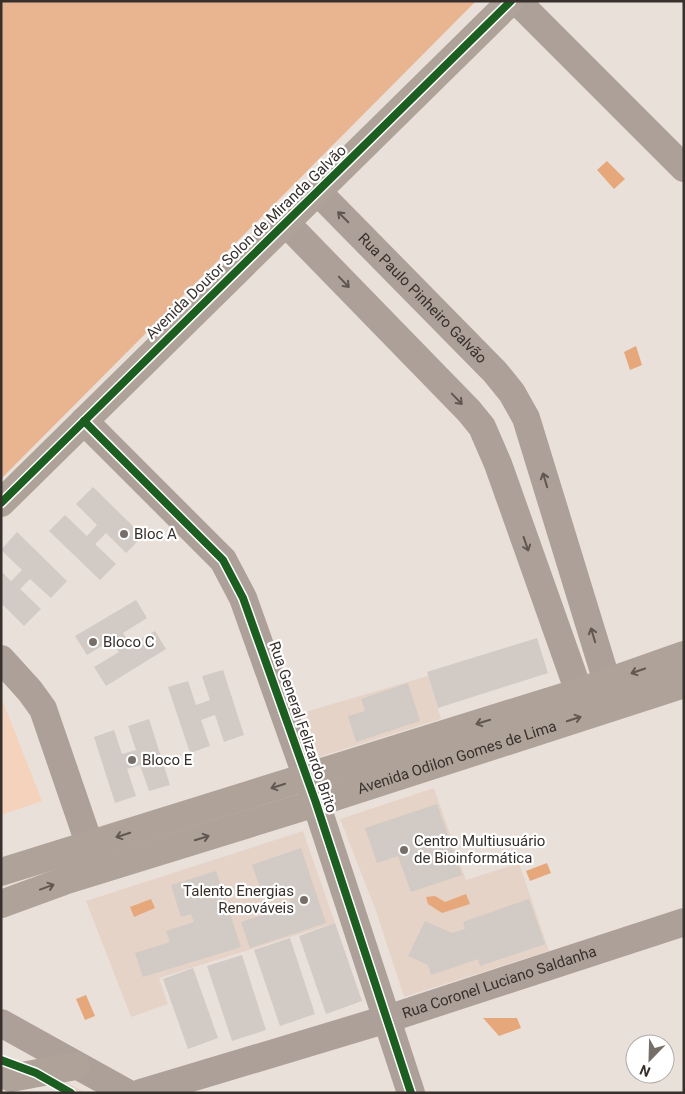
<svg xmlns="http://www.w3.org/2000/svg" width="685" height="1094" font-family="Roboto,sans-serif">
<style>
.built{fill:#e5d3c8}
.green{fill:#f4d2bb}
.forest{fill:#e8b590}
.water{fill:#e6a77a}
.building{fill:#d1cac5}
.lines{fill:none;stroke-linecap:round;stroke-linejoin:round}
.minor{stroke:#ada099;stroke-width:28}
.major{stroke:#aea299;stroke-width:28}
.cycleway-casing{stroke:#fff;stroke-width:11}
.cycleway{stroke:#1b5e20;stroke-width:8}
.oneway{stroke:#605752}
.oneway2{stroke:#615852}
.poi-dot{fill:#766e69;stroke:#fff;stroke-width:2}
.labels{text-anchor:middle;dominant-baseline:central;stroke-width:4.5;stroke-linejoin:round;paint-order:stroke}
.street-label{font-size:15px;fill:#37302c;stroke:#fff}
.poi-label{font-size:15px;fill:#37302c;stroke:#fff;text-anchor:start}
</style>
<rect width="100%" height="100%" fill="#eae0da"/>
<g class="built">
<path d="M428,676L441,719L319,757L305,712Z"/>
<path d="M434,788L466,880L519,863L549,951L404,997L376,911L340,819Z"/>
<path d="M303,831L335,923L159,978L168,1004L131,1017L86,901Z"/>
<path d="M66,1082L86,1093H64Z"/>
</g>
<path class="green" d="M1,697L42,801L1,815Z"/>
<path class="forest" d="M1,1H476L1,479Z"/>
<g class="water">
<path d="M607,161L625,179L614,189L597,170Z"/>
<path d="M636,346L642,365L630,370L624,352Z"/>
<path d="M547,863L551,873L530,881L526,871Z"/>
<path d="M466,894L470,904L442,913L428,904L426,897L435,896L445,902Z"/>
<path d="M151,899L155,908L134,917L130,907Z"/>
<path d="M86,995L95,1016L85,1020L76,999Z"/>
<path d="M483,1018H517L521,1028L499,1036Z"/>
</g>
<g class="building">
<path d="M93,487L143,536L126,553L106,533L95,544L116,564L100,580L49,531L65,515L87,536L97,525L76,504Z"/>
<path d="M17,532L67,581L51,598L30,579L20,589L41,609L24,626L1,603V571L11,581L22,570L1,550Z"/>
<path d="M136,600L147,618L123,633L131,645L155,631L166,649L106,686L94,667L119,652L112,640L87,655L75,636Z"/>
<path d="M537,638L548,673L438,708L427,672Z"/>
<path d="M223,670L244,735L224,742L215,715L201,720L210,746L190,753L168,687L188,681L196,705L210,700L202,676Z"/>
<path d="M408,683L420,721L356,742L348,716L365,711L361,699Z"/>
<path d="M149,719L170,785L149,791L140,765L127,769L136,796L115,803L94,737L114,730L122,754L136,750L128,726Z"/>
<path d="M437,804L462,875L411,892L398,856L377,863L365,828Z"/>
<path d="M301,848L326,923L250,948L241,922L292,905L286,889L263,896L252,865Z"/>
<path d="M216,871L241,947L143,977L135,953L170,942L166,931L194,922L191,914L181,917L171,885Z"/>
<path d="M529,899L545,944L480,966L478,959L431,975L428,965L408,956L425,921L452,933L465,929L463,922Z"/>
<path d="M335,923L362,1001L326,1014L299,936Z"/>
<path d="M290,938L315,1014L280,1026L254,950Z"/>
<path d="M242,955L266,1030L232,1041L207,966Z"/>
<path d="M193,968L218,1038L188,1049L163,979Z"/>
</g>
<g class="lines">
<g class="minor">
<path d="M517,1L684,168"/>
<path id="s1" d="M318,192L495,372L512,393L526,418L607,682"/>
<path d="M285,222L469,411L482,427L498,464L579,692"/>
<path d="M84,421L223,560L243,598L316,803L411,1093"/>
<path d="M1,659L30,691L43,709L90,846"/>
<path d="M1,1023L127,1093"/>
<path id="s2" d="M141,1093L387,1019L684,922"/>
</g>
<g class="major">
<path d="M1,503L511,1"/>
<path d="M1,872L579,692L684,655"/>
<path id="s3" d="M1,904L64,881L316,803L684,684"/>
<path d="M11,1078L76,1066"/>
</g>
<defs>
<g id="cycleway">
<path d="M84,421L223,560L243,598L316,803L411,1093"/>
<path d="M1,503L511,1"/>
<path d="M1,1060L36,1073L71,1093"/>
</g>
</defs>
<use href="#cycleway" class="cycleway-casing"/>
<use href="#cycleway" class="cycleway"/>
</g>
<defs><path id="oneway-shaft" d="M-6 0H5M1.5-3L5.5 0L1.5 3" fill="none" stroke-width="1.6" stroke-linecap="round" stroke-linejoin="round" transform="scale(1.25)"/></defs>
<g class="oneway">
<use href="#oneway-shaft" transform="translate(343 217) rotate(-135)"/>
<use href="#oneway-shaft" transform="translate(344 282) rotate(46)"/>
<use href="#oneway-shaft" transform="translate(457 399) rotate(46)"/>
<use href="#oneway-shaft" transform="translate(545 480) rotate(-107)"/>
<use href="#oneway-shaft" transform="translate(526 544) rotate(71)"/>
<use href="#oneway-shaft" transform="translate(593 635) rotate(-107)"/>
</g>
<g class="oneway2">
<use href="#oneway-shaft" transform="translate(638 671) rotate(161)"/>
<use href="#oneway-shaft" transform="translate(574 719) rotate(-18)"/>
<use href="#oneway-shaft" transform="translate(483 722) rotate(163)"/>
<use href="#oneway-shaft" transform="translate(278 786) rotate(162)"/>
<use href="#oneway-shaft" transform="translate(123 835) rotate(162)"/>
<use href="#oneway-shaft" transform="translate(202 838) rotate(-17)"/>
<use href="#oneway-shaft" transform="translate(47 887) rotate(-20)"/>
</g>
<g class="poi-dot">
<circle cx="124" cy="534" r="5"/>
<circle cx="93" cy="642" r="5"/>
<circle cx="132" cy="760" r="5"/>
<circle cx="404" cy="850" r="5"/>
<circle cx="304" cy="900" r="5"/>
</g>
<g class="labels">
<g class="street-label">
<text transform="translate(246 242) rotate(-44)">Avenida Doutor Solon de Miranda Galvão</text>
<text stroke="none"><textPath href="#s1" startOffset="149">Rua Paulo Pinheiro Galvão</textPath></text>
<text transform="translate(303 727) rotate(71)">Rua General Felizardo Brito</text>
<text stroke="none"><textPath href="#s3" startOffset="479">Avenida Odilon Gomes de Lima</textPath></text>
<text stroke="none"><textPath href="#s2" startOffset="375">Rua Coronel Luciano Saldanha</textPath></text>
</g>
<g class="poi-label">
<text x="134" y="534">Bloc A</text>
<text x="103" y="642">Bloco C</text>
<text x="142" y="760">Bloco E</text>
<text x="414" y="841">Centro Multiusuário<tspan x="414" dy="17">de Bioinformática</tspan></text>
<text x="294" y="891" text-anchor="end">Talento Energias<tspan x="294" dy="17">Renováveis</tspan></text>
</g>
</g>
<rect width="685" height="1094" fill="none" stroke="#37302c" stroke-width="5"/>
<g transform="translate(650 1059) rotate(203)"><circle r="24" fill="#ffffff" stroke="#afacab"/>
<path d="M0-4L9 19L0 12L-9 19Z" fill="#766e69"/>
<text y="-8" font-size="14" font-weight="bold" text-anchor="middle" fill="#37302c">N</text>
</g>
</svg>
